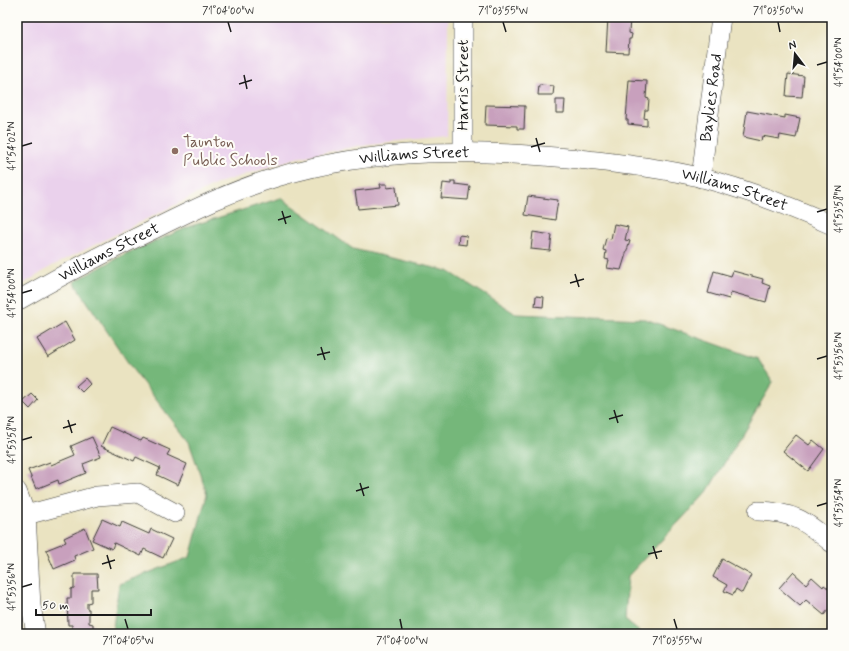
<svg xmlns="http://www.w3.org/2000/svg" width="849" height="651" font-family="Mynerve,sans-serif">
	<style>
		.built { fill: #ead1ec }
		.forest { fill: #74b77a; stroke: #486a4b }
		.building { fill: #c8a0bd }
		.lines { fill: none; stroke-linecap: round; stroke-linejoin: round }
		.minor-casing { stroke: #3b3a35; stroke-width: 20 }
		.minor { stroke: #fff; stroke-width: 19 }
		.ticks { fill: none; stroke: #1c1c1c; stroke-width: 1.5 }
		.education-dot { fill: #8d6e63; stroke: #fdfcf7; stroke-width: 1.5 }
		.labels { text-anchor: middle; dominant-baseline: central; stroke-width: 4; stroke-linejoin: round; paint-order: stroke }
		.street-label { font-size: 16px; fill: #1c1c1c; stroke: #fdfcf7 }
		.education-label { font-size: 16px; fill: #785e54; stroke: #fdfcf7; text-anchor: start }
		.neatline { fill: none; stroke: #1c1c1c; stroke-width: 1.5 }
		.ticks-label { font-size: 10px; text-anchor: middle; fill: #1c1c1c }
	</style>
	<rect width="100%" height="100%" fill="#fdfcf7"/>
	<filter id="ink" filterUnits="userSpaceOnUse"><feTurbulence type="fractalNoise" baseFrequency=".025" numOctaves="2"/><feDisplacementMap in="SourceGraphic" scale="8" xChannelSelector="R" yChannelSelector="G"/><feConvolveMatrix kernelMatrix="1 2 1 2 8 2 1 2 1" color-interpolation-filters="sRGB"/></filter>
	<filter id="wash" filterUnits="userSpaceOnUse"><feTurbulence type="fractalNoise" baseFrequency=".012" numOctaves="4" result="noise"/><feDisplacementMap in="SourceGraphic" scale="16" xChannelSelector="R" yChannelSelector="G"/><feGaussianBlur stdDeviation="0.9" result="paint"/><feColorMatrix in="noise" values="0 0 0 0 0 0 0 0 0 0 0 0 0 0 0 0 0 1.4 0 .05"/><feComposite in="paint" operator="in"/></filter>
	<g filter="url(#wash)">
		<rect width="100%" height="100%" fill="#eae3c1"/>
		<polygon class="built" points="17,17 448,17 447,136 368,144 296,158 219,183 52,266 17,288"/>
		<polygon class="forest" points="281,198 353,249 448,271 516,314 645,319 758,359 773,382 707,492 628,576 625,620 642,634 112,634 119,584 190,557 207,494 189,442 133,370 74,282 123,255 191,226"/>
		<g id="blocks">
			<g class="building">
				<polygon points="608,17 630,18 629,33 632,34 631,39 629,39 628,53 606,52"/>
				<polygon points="788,74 804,76 802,97 786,96"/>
				<polygon points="629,80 647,81 646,98 649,99 648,110 645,110 644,118 647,119 647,126 628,124 628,120 626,120"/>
				<polygon points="539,85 554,86 553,95 538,95"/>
				<polygon points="556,100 565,100 564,113 556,113"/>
				<polygon points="486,105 525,106 524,129 517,129 517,126 485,125"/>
				<polygon points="747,111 785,118 785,115 800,118 796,138 780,135 779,139 762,136 761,141 743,137"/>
				<polygon points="451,181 455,181 455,184 470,186 468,200 441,198 443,183 451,184"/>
				<polygon points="380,184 387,184 387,188 396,187 398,205 358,209 355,191 381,188"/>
				<polygon points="528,196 558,200 555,220 525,215"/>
				<polygon points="614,224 628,227 625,240 630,241 621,270 607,268 609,260 605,259 606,251 603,250 606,238 611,239"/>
				<polygon points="533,232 552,235 550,251 531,249"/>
				<polygon points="459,235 467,236 466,245 458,244"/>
				<polygon points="714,271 731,276 733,271 763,279 762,283 770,286 766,302 731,292 729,299 708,293"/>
				<polygon points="536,296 544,297 543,307 535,306"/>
				<polygon points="65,322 75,340 48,357 37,339"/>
				<polygon points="85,378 90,384 82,392 76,386"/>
				<polygon points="32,394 38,400 30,409 23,402"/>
				<polygon points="110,427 141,441 143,438 170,450 167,455 187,464 178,485 157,475 160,468 136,457 134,461 101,446"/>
				<polygon points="796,435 809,445 813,440 824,449 808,471 783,451"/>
				<polygon points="92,437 101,457 83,464 86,473 59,484 58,480 36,489 28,470 50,462 51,465 75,455 71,446"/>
				<polygon points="102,519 120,527 122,522 149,534 151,529 172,539 163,558 144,549 141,556 114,543 112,549 92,540"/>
				<polygon points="85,528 93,548 74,556 75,560 54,569 46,550 66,542 64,538"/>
				<polygon points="722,559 751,575 742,593 736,589 733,595 724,591 727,585 713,577"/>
				<polygon points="793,572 806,584 812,577 823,587 824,585 832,591 832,605 824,615 806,600 800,606 779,588"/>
				<polygon points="74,574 97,574 98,589 91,589 91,602 87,603 87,609 89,609 89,623 93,624 93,634 72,634 72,625 68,625 67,598 71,598 71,589 74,588"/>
			</g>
		</g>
	</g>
	<g filter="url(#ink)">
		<use href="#blocks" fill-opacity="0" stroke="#3b3a35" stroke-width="1"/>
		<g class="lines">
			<defs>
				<g id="minor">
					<polyline points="463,17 463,152"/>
					<path id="s1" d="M701 178 721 17"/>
					<path id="s2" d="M17 301C62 275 108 251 154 229 194 209 234 190 277 177 375 147 478 149 579 159 621 164 663 168 703 178 747 190 790 206 832 225"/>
					<polyline points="17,491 26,515 31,606 36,634"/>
					<path d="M758 511C794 512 805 521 832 543"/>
					<polyline points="26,515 97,496 138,493 175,513"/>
				</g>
			</defs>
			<use href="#minor" class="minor-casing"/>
			<use href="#minor" class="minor"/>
		</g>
	</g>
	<path class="ticks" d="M228 22 231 32M503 22 506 32M778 22 780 32M817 65 827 62M244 75 247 89M239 84 252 80M536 138 540 152M22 146 32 143M531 147 545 143M282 211 286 224M817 212 827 209M278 220 291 216M575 274 579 287M570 283 584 279M22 293 32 290M321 347 325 360M317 355 330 352M817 359 827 356M614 410 618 423M609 419 623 415M68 420 72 433M63 428 76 424M22 440 32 437M360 483 364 496M356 491 369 487M817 506 827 503M653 546 657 559M648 554 662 551M107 555 111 569M102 564 115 560M22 587 32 584M125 619 128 629M400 619 402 629M674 619 677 629"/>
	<circle class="education-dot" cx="175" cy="151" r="4"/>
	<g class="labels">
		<g class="street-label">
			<text transform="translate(463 85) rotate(-90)">Harris Street</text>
			<text stroke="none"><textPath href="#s1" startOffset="81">Baylies Road</textPath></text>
			<text stroke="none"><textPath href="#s2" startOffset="428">Williams Street</textPath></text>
			<text stroke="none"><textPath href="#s2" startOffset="752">Williams Street</textPath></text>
			<text stroke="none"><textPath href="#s2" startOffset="104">Williams Street</textPath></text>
		</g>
		<g class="education-label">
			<text x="183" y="142">Taunton<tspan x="183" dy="18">Public Schools</tspan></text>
		</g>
	</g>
	<rect width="849" height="651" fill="none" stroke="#fdfcf7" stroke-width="44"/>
	<g transform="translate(795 54) rotate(344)" stroke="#fdfcf7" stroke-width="3" paint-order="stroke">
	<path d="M0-3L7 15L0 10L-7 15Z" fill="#1c1c1c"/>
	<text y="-6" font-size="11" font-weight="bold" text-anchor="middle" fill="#1c1c1c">N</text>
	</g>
	<path d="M36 609v6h115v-6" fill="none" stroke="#1c1c1c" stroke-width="2"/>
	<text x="42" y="609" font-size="12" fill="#1c1c1c" stroke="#fdfcf7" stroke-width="3" paint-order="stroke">50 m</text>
	<rect x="22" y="22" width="805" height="607" class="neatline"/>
	<g class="ticks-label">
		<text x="228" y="14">71°04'00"W</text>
		<text x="503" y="14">71°03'55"W</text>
		<text x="778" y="14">71°03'50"W</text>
		<text transform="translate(838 62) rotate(-90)" y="4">41°54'00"N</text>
		<text transform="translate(11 146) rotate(-90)" y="4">41°54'02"N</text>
		<text transform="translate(838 209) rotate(-90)" y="4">41°53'58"N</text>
		<text transform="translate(11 293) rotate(-90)" y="4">41°54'00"N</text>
		<text transform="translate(838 356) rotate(-90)" y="4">41°53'56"N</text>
		<text transform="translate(11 440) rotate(-90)" y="4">41°53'58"N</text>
		<text transform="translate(838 503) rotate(-90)" y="4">41°53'54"N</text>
		<text transform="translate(11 587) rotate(-90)" y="4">41°53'56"N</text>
		<text x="128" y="644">71°04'05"W</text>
		<text x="402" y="644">71°04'00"W</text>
		<text x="677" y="644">71°03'55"W</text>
	</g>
</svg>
